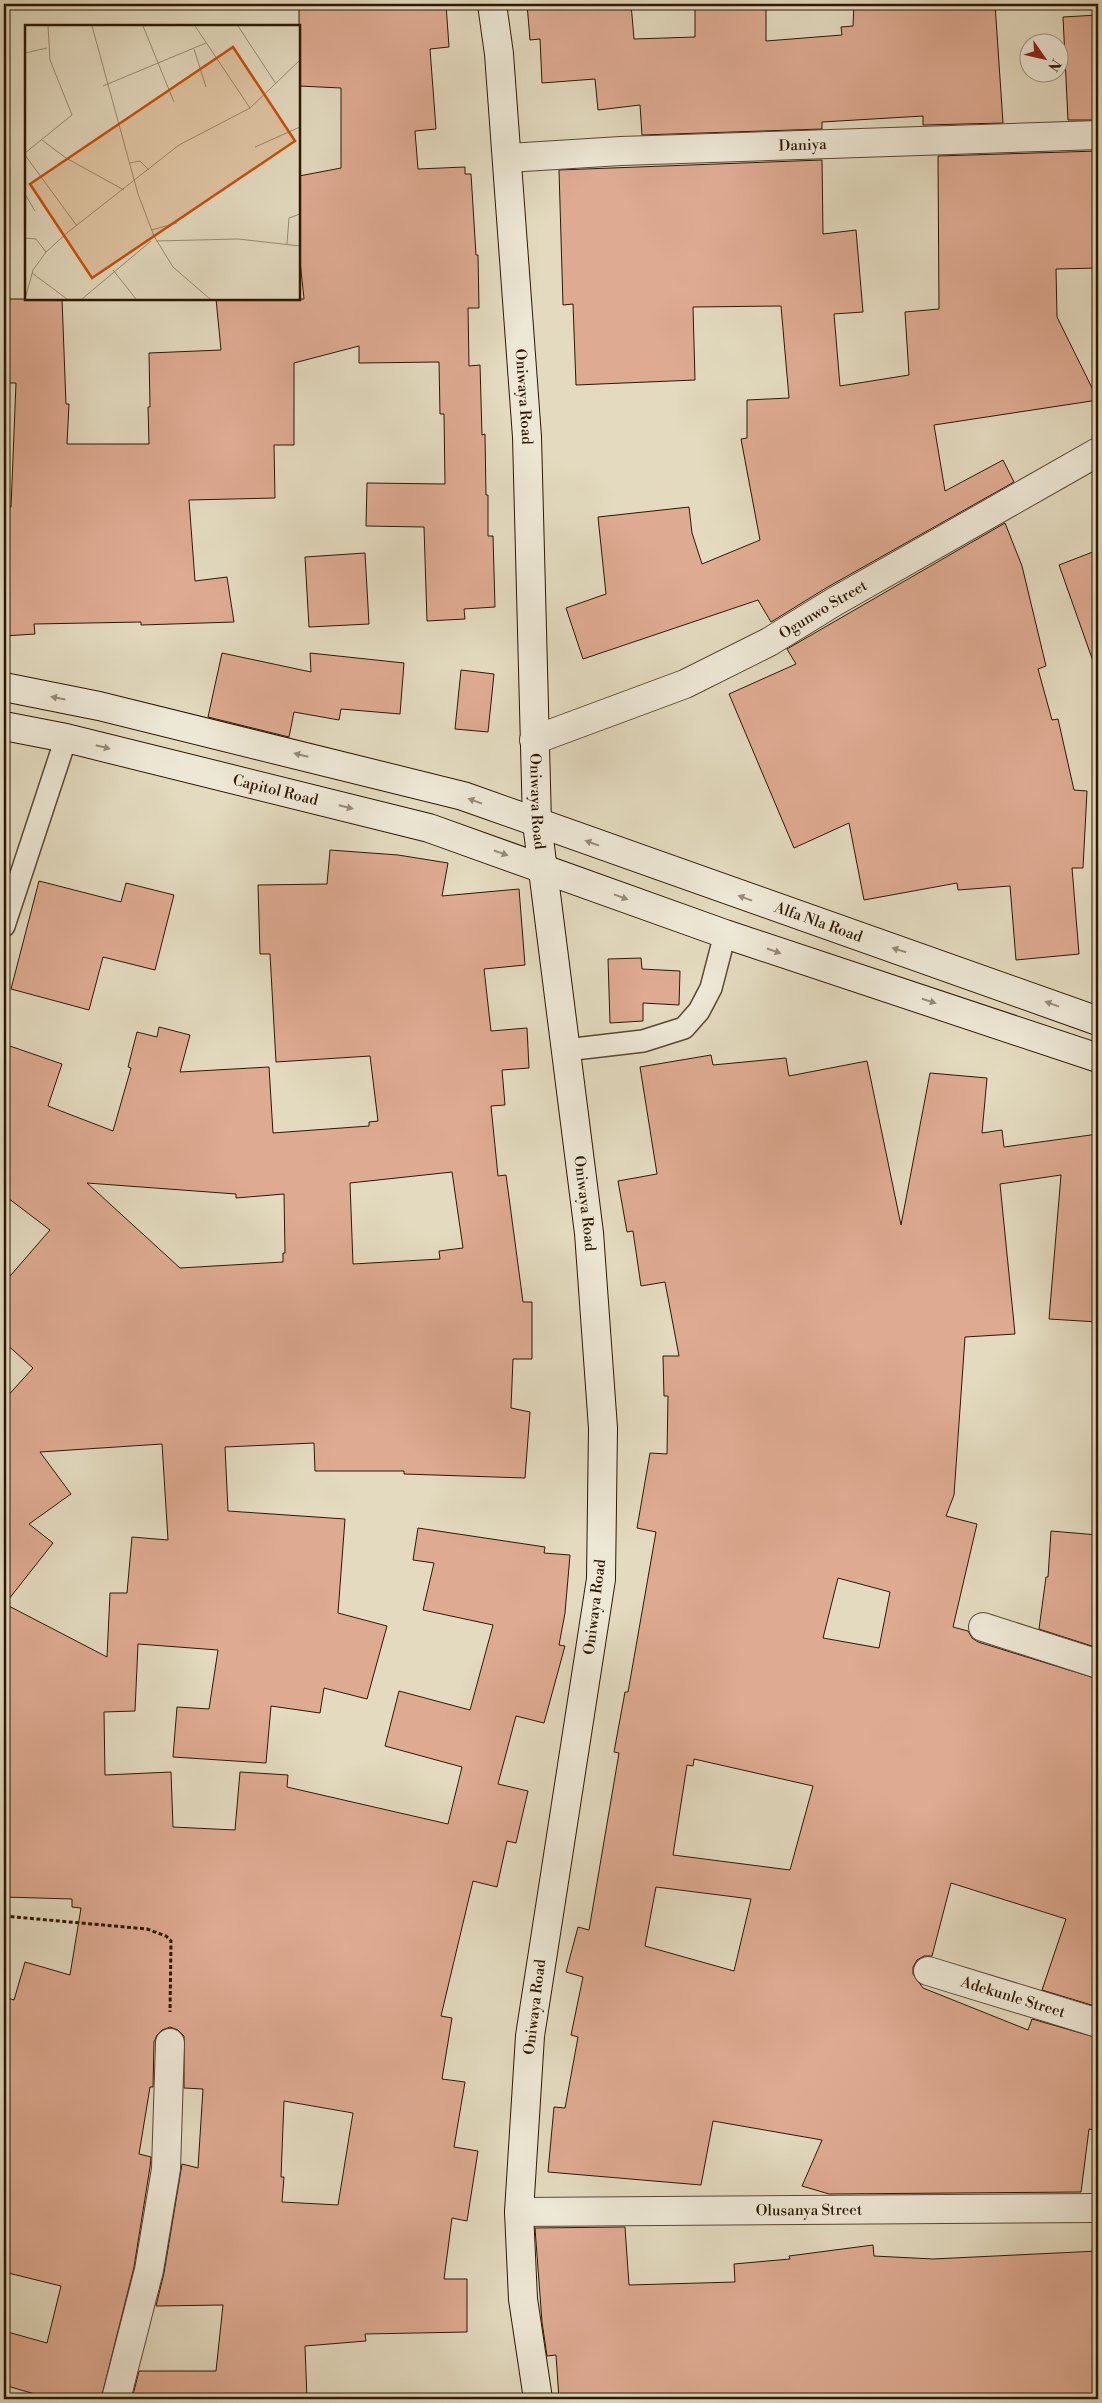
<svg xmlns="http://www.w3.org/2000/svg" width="1102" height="2403" font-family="'Libre Bodoni',serif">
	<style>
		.building { fill: #deaa92; stroke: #2d1802; fill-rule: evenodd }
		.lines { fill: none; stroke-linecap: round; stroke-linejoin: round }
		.service-casing { stroke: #5a4831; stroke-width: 24 }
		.minor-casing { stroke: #5a4831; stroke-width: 30 }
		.secondary-casing { stroke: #2d1802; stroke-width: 30 }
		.path { stroke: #2d1802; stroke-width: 3; stroke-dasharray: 4 2.5; stroke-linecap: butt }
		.service { stroke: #ede7d5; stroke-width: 21 }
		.minor { stroke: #ede7d5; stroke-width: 28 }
		.secondary { stroke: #ede7d5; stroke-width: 28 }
		.oneway { fill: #978a76 }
		.labels { text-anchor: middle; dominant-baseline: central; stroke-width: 4.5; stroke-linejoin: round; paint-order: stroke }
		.street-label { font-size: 15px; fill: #2d1802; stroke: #ede7d5 }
		.inset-road { fill: none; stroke: #9a8c73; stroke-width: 1 }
		.view { fill: #cc4f0a; fill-opacity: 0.15; stroke: #cc4f0a; stroke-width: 2.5 }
		.inset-edge { fill: none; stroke: #2d1802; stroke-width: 2.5 }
	</style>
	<rect width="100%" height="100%" fill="#e3dabf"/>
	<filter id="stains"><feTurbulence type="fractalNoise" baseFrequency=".004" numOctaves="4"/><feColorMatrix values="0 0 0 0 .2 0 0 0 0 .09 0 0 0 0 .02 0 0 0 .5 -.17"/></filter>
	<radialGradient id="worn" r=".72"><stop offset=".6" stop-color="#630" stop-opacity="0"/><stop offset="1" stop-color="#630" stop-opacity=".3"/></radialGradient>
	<g class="building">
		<polygon points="299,4 446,4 449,47 430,49 436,129 415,131 418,169 465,167 465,174 471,174 476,255 478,255 479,308 468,308 469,366 480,365 482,435 485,434 486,495 488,495 488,536 493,536 495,607 464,609 465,619 427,621 424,527 366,526 367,483 445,484 444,414 440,414 439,362 359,363 359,346 294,363 294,445 274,445 275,498 189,500 195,581 227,577 234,622 141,625 141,622 34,624 35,634 4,636 4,507 11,507 16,383 6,383 4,299 62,299 66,404 69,404 67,444 149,444 148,407 150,407 149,353 221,350 216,299 304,299 299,251 299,176 341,168 341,88 299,86"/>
		<polygon points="527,4 631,4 634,39 695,37 695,4 766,4 766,41 842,35 841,27 853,26 854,4 995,4 1003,123 923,125 923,116 822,122 822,129 642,135 640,105 598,110 595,79 542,83 540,39 530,40"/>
		<polygon points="1098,15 1098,120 1068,120 1063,17"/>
		<polygon points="1098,151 1098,268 1056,269 1057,317 1098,400 934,425 945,491 1003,460 1014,482 826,588 771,622 758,600 583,659 566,608 606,594 598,517 689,507 692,533 702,564 760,540 741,439 747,438 747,400 789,398 781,306 693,307 695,380 576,385 573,304 563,305 559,170 822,160 823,234 856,230 863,312 834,314 840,386 909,375 905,312 939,309 938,156"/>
		<polygon points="1005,523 1022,566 1046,666 1038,669 1052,720 1058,719 1074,790 1087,791 1083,868 1072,868 1079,954 1016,960 1010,886 958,890 957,883 864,900 849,823 794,848 729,694 796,664 787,649"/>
		<polygon points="1098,550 1098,664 1094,664 1059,565"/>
		<polygon points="365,553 369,624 309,627 305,557"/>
		<polygon points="222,653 311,672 310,653 404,663 400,714 341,709 339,720 294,712 289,737 208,717"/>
		<polygon points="461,670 494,674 488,732 455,729"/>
		<path d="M330 850 398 855 448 863 442 896 519 889 525 965 484 969 491 1031 527 1028 529 1068 502 1070 505 1105 491 1106 498 1176 506 1175 523 1302H532V1359H513L511 1408 530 1412 525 1478 404 1474V1471H315L314 1443 225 1447 228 1511 345 1519 338 1613 387 1626 367 1699 324 1688 320 1713 271 1706 266 1763 173 1757 177 1707 209 1709 218 1650 138 1644 135 1711 104 1712 105 1775 171 1772 173 1827 235 1830 240 1772 288 1775 287 1787 448 1824 462 1767 385 1746 399 1691 470 1710 493 1625 423 1610 434 1563 413 1560 418 1528 545 1547 544 1553 570 1555 565 1613 559 1645 565 1646 544 1723 516 1716 498 1784 528 1791 516 1843 507 1841 497 1887 473 1881 441 2016 452 2018 442 2079 465 2082 454 2147 478 2151 467 2221 452 2218 444 2279H467V2332L365 2334 366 2341 305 2346 307 2399H132L139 2371H216L223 2305 156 2306 164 2273 182 2164 198 2168 203 2089 184 2088V2036L178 2030 170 2027 162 2030 157 2035 154 2042 153 2087H150L139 2154 151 2157 150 2167 134 2267 101 2399H52L4 2385V2331L47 2343 61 2286 4 2272V1997L14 2000 25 1962 70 1975 81 1908 72 1907V1899L4 1897V1400L33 1368 4 1342V1283L50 1230 4 1195V1044L62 1064 48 1106 113 1131 131 1068 128 1067 137 1032 157 1037 159 1027 190 1035 180 1072 269 1067 273 1133 369 1126V1122L378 1121 370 1056 276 1062 270 954H260L258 885 327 884ZM452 1172 463 1248 439 1251 440 1259 353 1264 350 1183ZM87 1183 236 1194V1198L284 1194 285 1253H283V1262L180 1268ZM162 1444 168 1540 132 1537 127 1593H110L107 1657 5 1604 53 1543 29 1524 71 1494 40 1452ZM284 2101 353 2113 338 2205 282 2202 284 2177H281Z"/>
		<polygon points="39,881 121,902 126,883 174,895 155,970 103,957 89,1010 11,989"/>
		<polygon points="641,958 642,969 680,971 679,1005 643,1003 643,1021 610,1023 608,959"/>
		<path d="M711 1055 713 1065 786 1058 789 1076 867 1061 901 1225 930 1073 987 1078 982 1133 1002 1130 1004 1147 1098 1134V1322L1049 1319 1061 1175 1000 1184 1015 1334 965 1337 954 1495 946 1516 977 1524 953 1627 968 1631 972 1638 978 1642 1098 1679V2007L1042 1990 1066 1919 951 1883 932 1956H924L917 1960 913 1967V1974L923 1988 1028 2030 1032 2019 1098 2038V2131L1089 2129 1081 2192 829 2194 802 2186 822 2140 713 2121 701 2185 548 2172 554 2107 565 2108 578 2037 571 2035 583 1977 566 1972 578 1927 589 1930 619 1753 614 1752 625 1692H628L656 1532 637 1528 650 1453 667 1454 668 1396H664L663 1356H679L665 1282 641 1286 633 1231 627 1232 618 1181 657 1174 640 1067ZM838 1578 890 1592 879 1648 823 1638ZM694 1759 813 1786 790 1870 673 1855 687 1765 693 1766ZM656 1887 751 1899 734 1971 645 1946Z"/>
		<polygon points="1051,1531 1098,1535 1098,1648 1039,1629 1046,1577 1048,1577"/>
		<polygon points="625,2227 629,2285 735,2282 734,2264 790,2259 789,2256 873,2245 874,2256 933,2259 1098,2251 1098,2399 672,2399 672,2394 608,2399 559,2399 556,2355 547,2356 542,2322 535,2228"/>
	</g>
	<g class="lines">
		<defs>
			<g id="service">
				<polyline points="4,926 66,738"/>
				<polyline points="566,1050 643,1041 684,1028 699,1011 711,988 725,934"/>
			</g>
			<g id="minor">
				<path id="s1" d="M507 158 621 151 1098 135"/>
				<path id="s2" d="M534 740 685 684 769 642 834 602 1098 452"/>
				<polyline points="983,1627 1098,1664"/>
				<path id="s3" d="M928 1971 1098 2023"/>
				<path id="s4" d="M519 2212 1098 2208"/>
				<polyline points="116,2399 149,2270 166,2169 170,2043"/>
			</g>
			<g id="secondary">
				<path id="s5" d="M492 4 499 54 527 437 537 823 589 1233 603 1428 601 1579 530 2036 519 2212 523 2299 538 2399"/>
				<path id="s6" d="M4 687 99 706 463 796 1098 1021"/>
				<path id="s7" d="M4 726 66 738 429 828 725 934 1098 1058"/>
			</g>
		</defs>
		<use href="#service" class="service-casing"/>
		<use href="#minor" class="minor-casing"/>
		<use href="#secondary" class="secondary-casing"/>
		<polyline class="path" points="4,1916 147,1929 166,1936 171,1941 170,2012"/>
		<use href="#service" class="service"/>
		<use href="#minor" class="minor"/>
		<use href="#secondary" class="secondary"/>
	</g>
	<defs><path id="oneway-solid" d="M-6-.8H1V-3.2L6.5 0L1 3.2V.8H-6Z" transform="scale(1.25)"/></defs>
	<g class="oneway">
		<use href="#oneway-solid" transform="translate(58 698) rotate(-169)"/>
		<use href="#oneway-solid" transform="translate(103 747) rotate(14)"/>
		<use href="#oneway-solid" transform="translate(301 755) rotate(-166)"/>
		<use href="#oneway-solid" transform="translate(475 801) rotate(-160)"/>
		<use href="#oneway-solid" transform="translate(346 807) rotate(14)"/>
		<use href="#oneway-solid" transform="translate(592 843) rotate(-160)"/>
		<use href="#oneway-solid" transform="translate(501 853) rotate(19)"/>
		<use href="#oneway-solid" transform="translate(621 897) rotate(20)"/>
		<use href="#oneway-solid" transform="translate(745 898) rotate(-160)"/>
		<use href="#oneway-solid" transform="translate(899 950) rotate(-162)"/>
		<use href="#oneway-solid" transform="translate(774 951) rotate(19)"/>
		<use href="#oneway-solid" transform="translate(929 1001) rotate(18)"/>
		<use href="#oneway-solid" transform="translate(1052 1004) rotate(-160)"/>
	</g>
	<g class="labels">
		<g class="street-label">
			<text stroke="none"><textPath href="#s1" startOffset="296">Daniya</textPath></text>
			<text stroke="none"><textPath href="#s5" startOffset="394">Oniwaya Road</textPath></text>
			<text stroke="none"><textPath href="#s2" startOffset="318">Ogunwo Street</textPath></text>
			<text stroke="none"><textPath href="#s7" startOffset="279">Capitol Road</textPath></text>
			<text stroke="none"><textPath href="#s5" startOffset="799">Oniwaya Road</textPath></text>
			<text stroke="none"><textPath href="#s6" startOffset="849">Alfa Nla Road</textPath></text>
			<text stroke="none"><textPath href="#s5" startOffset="1204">Oniwaya Road</textPath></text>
			<text transform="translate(595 1607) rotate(-83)">Oniwaya Road</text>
			<text stroke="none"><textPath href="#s3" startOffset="89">Adekunle Street</textPath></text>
			<text transform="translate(535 2007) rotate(-83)">Oniwaya Road</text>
			<text stroke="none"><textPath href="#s4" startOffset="290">Olusanya Street</textPath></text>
		</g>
	</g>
	<g transform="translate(25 25)">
		<rect width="275" height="275" fill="#e3dabf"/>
		<path class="inset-road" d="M67 1 113 169 129 211 148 242 185 274M118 1 149 77M170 1 225 83M213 1 251 59M169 24 181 62M0 28 22 23M78 61 181 18M17 115 41 133 99 165M230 122 275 102M0 128 47 90 25 35 23 1M0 130 52 201M105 138 115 136 124 145M0 169 10 186M126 205 152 198M0 213 11 214 21 227M131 216 213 214 275 221M262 219 264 193 275 189M88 245 111 274M7 248 42 274M0 274 8 245 21 227 43 207 154 120 225 83 275 35M57 274 126 216"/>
		<path class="view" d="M208 22 270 116 67 253 5 159Z"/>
		<rect width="275" height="275" class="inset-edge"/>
	</g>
	<rect width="1102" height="2403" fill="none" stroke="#e3dabf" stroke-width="20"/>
	<rect x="5" y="5" width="1092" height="2393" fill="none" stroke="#2d1802" stroke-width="2.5"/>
	<rect x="10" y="10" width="1082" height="2383" fill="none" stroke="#2d1802"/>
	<g transform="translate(1044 58) rotate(124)"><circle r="24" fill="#ede7d5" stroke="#a09481"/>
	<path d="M0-4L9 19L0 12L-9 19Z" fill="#8f2418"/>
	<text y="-8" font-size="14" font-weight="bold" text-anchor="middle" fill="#2d1802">N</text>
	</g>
	<rect width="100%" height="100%" filter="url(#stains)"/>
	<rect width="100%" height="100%" fill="url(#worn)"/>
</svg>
